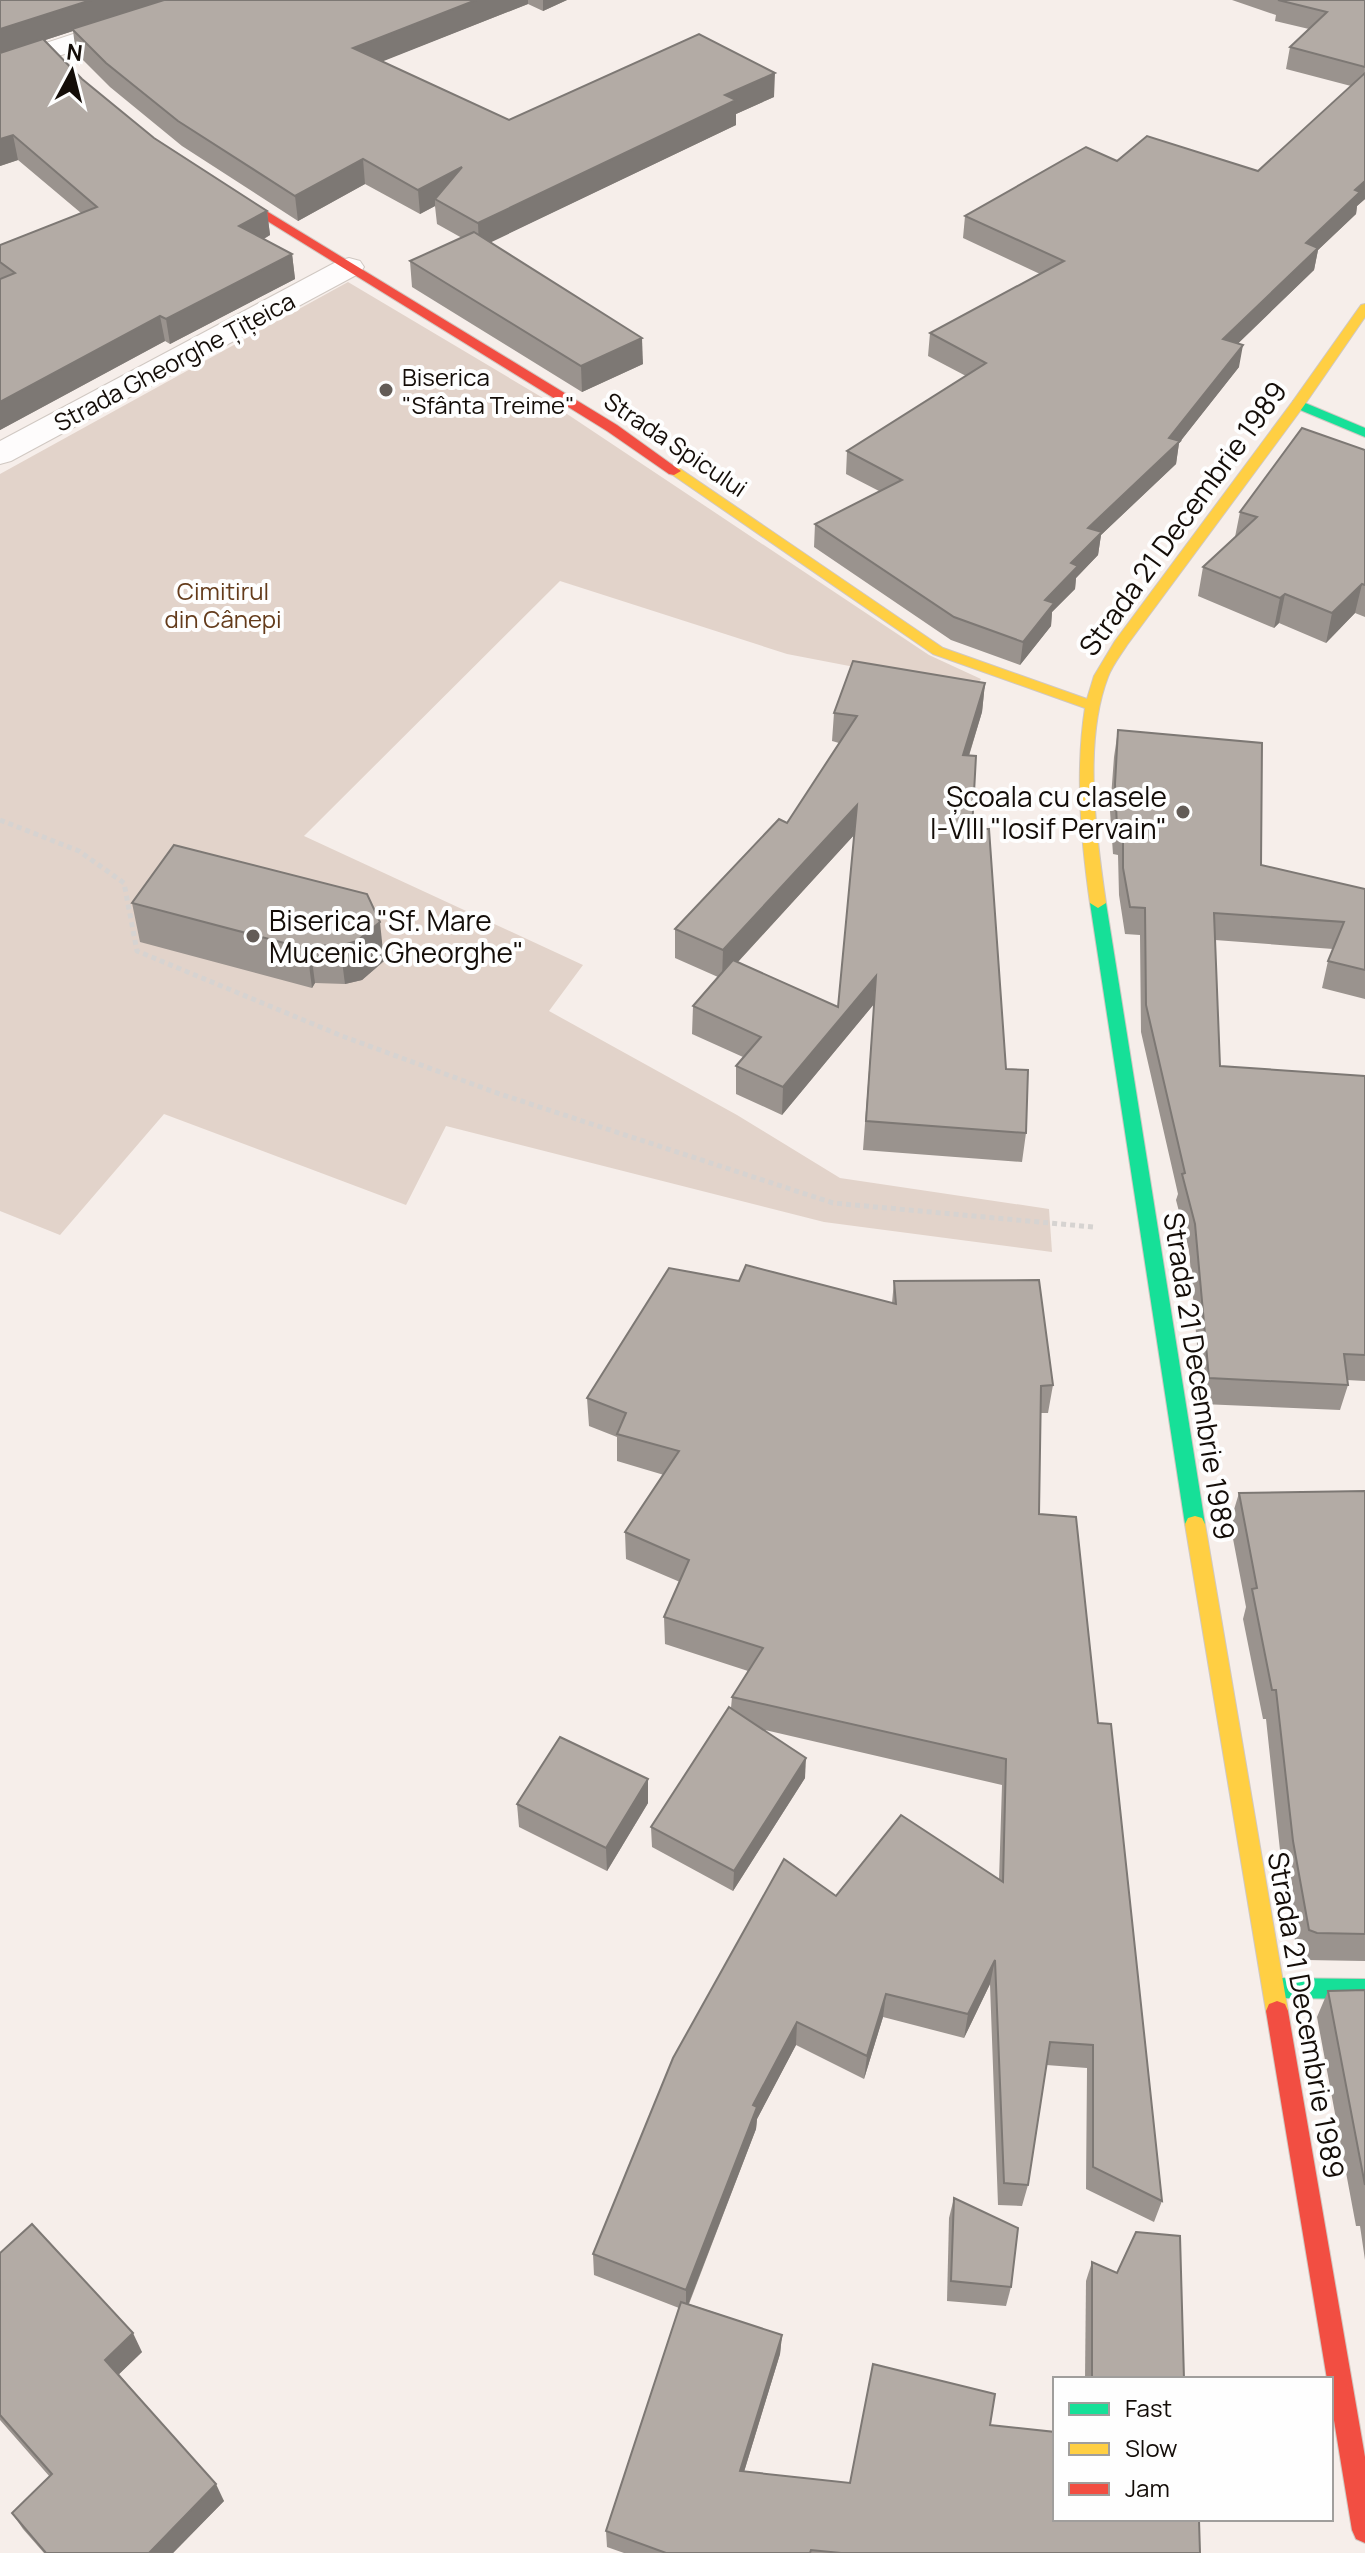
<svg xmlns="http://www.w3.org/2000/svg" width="1365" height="2553" font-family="Manrope,sans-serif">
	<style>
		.green { fill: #e2d3ca }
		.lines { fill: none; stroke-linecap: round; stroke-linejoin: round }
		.street-casing { stroke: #d0c8c2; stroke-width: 2 }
		.fast-casing { stroke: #d0c8c2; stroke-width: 2 }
		.slow-casing { stroke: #d0c8c2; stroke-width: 2 }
		.jam-casing { stroke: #d0c8c2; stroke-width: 2 }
		.path { stroke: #d6d3d1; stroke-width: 5; stroke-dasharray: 5 4; stroke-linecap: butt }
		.street { fill: #fefcfc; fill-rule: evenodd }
		.fast { fill: #16e098; fill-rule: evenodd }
		.slow { fill: #ffcf43; fill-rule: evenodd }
		.jam { fill: #f24e42; fill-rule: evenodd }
		.wall { fill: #9a938e; fill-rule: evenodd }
		.shaded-wall { fill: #7d7874 }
		.building { fill: #b3aba5; stroke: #7d7874; stroke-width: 2 }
		.poi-dot { fill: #635c57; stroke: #fefefe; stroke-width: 3 }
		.labels { text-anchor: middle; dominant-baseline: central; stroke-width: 8; stroke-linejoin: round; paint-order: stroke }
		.far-street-label { font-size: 24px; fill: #140d08; stroke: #fefefe }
		.far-poi-label { font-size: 24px; fill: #140d08; stroke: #fefefe; text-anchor: start }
		.far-park-label { font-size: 24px; fill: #643b1b; stroke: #fefefe }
		.street-label { font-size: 28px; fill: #140d08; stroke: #fefefe }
		.poi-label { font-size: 28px; fill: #140d08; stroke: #fefefe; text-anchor: end }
	</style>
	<rect width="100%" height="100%" fill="#f6eeea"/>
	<polygon class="green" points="348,282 543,398 929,655 981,679 974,690 787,654 560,581 304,836 583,965 549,1011 737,1115 840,1178 1049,1209 1052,1252 824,1222 446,1126 406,1205 164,1114 60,1235 0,1211 0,474"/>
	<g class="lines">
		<defs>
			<g id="street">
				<polygon points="177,0 216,0 212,6 0,75 0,58"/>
				<polygon points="349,258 360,261 364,267 360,273 11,461 0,464 0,441 338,261"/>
			</g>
			<g id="fast">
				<polygon points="1298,400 1365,428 1365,437 1293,407 1293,401"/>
				<polygon points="1098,898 1106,903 1205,1524 1202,1530 1195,1532 1188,1530 1185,1524 1090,903"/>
				<polygon points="1274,1978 1365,1979 1365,1999 1274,1998 1266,1995 1263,1988 1266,1981"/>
			</g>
			<g id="slow">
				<path d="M1365 304V317L1303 407 1127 645C1120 656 1112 666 1108 677 1083 742 1096 835 1106 903L1098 908 1090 903C1081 839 1075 773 1085 708L933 654 667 471 674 467 679 468 943 648 1087 699 1094 676 1115 641 1293 401 1361 305Z"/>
				<polygon points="1195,1516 1202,1518 1205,1524 1288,2011 1285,2018 1277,2021 1269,2018 1266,2011 1185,1524 1188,1518"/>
			</g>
			<g id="jam">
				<polygon points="214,184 222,184 617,425 681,471 674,475 669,474 607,431 214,188"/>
				<polygon points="1277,2001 1285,2004 1288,2011 1365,2457 1365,2543 1356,2539 1352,2530 1331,2402 1331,2379 1327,2379 1266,2011 1269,2004"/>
			</g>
		</defs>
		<use href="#street" class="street-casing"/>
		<use href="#fast" class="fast-casing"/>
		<use href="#slow" class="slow-casing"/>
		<use href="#jam" class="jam-casing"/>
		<polyline class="path" points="0,820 79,851 124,883 137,951 342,1036 497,1093 833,1203 1093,1227"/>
		<use href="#street" class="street"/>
		<use href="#fast" class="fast"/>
		<use href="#slow" class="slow"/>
		<use href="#jam" class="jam"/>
	</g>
	<g class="wall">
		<polygon points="0,0 567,0 543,11 528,4 382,61 509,120 774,97 736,114 736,125 490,242 643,364 582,392 412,287 410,261 462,238 437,224 435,206 420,214 365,184 298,221 182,146 110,87 76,53 73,31 45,40 82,79 154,138 267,211 270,235 264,239 292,254 295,279 170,344 165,341 0,430 0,245 81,213 18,160 0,166"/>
		<polygon points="1232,0 1365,0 1365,199 1357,206 1356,214 1318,250 1314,270 1238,343 1239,367 1179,443 1176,464 1101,535 1098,555 1076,578 1075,589 1052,612 1051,626 1020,665 951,640 814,547 815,524 879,491 846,474 847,451 966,376 928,356 930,333 1040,274 963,238 965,216 1117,161 1258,171 1351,86 1286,69 1290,47 1309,29 1275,21 1276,15"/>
		<polygon points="1365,450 1365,617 1355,613 1326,643 1279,623 1274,628 1198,596 1203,567 1235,537 1240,512"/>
		<path d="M985 683 982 712 969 756 972 829 1006 1069 1026 1133 1022 1162 863 1150 874 1004 782 1115 736 1094V1066L743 1057 692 1034 693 1006 718 977 675 958V929L787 823 839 743 832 741 834 713ZM854 835 838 1007 738 962Z"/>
		<polygon points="1118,730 1261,865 1365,889 1365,999 1322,988 1328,961 1333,949 1215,940 1220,1066 1365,1076 1365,1381 1347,1380 1348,1385 1340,1410 1202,1404 1189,1250 1176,1200 1178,1194 1141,1032 1140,935 1125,934 1119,895 1118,855 1113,854 1110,811 1114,757"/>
		<polygon points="174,845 384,961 362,980 345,984 315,983 312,988 140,942 132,903"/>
		<polygon points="739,1281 892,1303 894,1281 1053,1385 1048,1413 1040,1413 1039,1514 1098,1723 1162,2201 1154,2222 1086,2189 1087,2068 1046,2065 1028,2185 1022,2206 998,2205 990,1984 964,2038 883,2017 864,2079 796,2045 757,2119 756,2129 689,2304 782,2335 780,2354 744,2472 850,2483 990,2425 1200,2553 624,2553 607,2547 606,2531 679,2308 594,2275 593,2254 836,1896 999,1880 1002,1785 765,1730 805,1778 733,1891 652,1847 651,1827 731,1708 732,1697 748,1671 665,1644 664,1617 680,1582 626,1559 625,1532 664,1475 617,1461 617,1437 589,1426 587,1398"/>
		<polygon points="1365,1491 1365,1961 1306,1960 1298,1957 1282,1869 1266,1719 1263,1719 1243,1619 1246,1607 1230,1523 1239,1493"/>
		<polygon points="648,1779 648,1803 607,1871 519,1827 517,1804"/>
		<polygon points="1365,1990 1365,2260 1360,2226 1356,2226 1317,2017 1328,1991"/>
		<polygon points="954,2198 1011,2287 1006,2306 947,2301 949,2218"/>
		<polygon points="0,2253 142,2352 119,2374 224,2501 173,2553 44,2553 23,2529 12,2513 50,2477 0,2420"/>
		<polygon points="1092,2262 1184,2379 1085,2379 1086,2281"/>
	</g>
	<g class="shaded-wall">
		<polygon points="91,0 167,0 0,55 0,29"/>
		<polygon points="476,0 528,0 528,4 356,72 353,48"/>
		<polygon points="543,0 567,0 543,11"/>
		<polygon points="775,73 774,97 736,114 736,125 479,248 478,223 725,95"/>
		<polygon points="13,135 18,160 0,166 0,139"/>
		<polygon points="363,159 365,184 298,221 295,196"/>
		<polygon points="462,167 435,199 435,206 420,214 418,190"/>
		<polygon points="1365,181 1365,199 1357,206 1356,214 1318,250 1314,270 1220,361 1223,339 1306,243"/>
		<polygon points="267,211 270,235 242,251 239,226"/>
		<polygon points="292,254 295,279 170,344 166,319"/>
		<polygon points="160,316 165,341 0,430 0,402"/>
		<polygon points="642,338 643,364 582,392 581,366"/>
		<polygon points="1243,345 1239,367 1179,443 1176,464 1101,535 1098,555 1076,578 1075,589 1052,612 1051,626 1020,665 1023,642 1045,600 1071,563 1088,528 1169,438"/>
		<polygon points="1362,584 1355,613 1326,643 1332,613"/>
		<polygon points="1285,594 1279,623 1274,628 1280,598"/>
		<polygon points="985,683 982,712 960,784 963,755"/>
		<polygon points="857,805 855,834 722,979 723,950"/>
		<polygon points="380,922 384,961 362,980 345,984 340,946"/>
		<polygon points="310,945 315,983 312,988 307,949"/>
		<polygon points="876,976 874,1004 782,1115 783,1087"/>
		<polygon points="806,1758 805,1778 733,1891 734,1871"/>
		<polygon points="648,1779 648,1803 607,1871 606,1848"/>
		<polygon points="995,1960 990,1984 964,2038 968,2014"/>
		<polygon points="886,1994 883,2017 864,2079 867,2056"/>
		<polygon points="797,2022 796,2045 757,2119 756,2129 686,2310 686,2290 753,2105"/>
		<polygon points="133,2333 142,2352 115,2378 105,2360"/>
		<polygon points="782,2335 780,2354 739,2488 740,2471"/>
		<polygon points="216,2484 224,2501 173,2553 149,2553"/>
	</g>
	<g class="building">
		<polygon points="0,0 91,0 0,29"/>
		<polygon points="164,0 476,0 353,48 509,120 699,34 775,73 725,95 736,100 478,223 435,199 462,167 418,190 363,159 295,196 178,121 106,63 72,29"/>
		<polygon points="1278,0 1365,0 1365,67 1290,47 1327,12"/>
		<polygon points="43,39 82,79 154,138 267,211 239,226 292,254 166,319 160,316 0,402 0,279 15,273 0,262 0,245 97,207 13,135 0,139 0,53"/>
		<polygon points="1365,73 1365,181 1355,190 1360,192 1306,243 1318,248 1223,339 1243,345 1169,438 1180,441 1088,528 1102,532 1071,563 1078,566 1045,600 1054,603 1023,642 954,617 815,524 902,480 847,451 986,363 930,333 1064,261 965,216 1086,147 1117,161 1147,136 1258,171"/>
		<polygon points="474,232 642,338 581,366 410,261"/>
		<polygon points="1302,428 1365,450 1365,585 1362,584 1332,613 1285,594 1280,598 1203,567 1257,517 1240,512"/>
		<polygon points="853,661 985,683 963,755 976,756 972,829 989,829 1006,1069 1028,1070 1026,1133 866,1121 876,976 783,1087 736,1066 761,1037 693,1006 733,960 838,1007 857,805 723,950 675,929 779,819 787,823 857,716 834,713"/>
		<polygon points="1118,730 1262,743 1261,865 1365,889 1365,970 1328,961 1344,922 1214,913 1220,1066 1365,1076 1365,1355 1344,1354 1348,1385 1209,1378 1195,1224 1182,1174 1185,1173 1146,1005 1145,908 1130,907 1123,868 1123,828 1117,827 1115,784"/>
		<polygon points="174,845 367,894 380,922 357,941 340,946 310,945 307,949 132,903"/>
		<polygon points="746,1265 896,1304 894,1281 1039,1280 1053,1385 1041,1386 1039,1514 1076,1517 1098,1723 1111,1724 1162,2201 1093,2167 1093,2045 1050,2042 1028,2185 1004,2183 995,1960 968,2014 886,1994 867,2056 797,2022 753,2105 757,2107 686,2290 593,2254 673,2058 784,1859 836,1896 901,1815 1003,1882 1006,1759 732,1697 763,1648 664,1617 689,1560 625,1532 679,1451 617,1434 626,1413 587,1398 669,1268 739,1281"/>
		<polygon points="1365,1491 1365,1934 1317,1933 1309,1930 1293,1841 1276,1690 1272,1690 1252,1589 1257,1588 1239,1493"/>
		<polygon points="729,1707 806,1758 734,1871 651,1827"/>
		<polygon points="560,1737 648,1779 606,1848 517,1804"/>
		<polygon points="1365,1990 1365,2185 1328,1991"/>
		<polygon points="954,2198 1018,2228 1011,2287 951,2281"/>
		<polygon points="32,2224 133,2333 105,2360 216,2484 149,2553 46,2553 12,2513 52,2474 0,2415 0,2253"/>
		<polygon points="1136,2232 1180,2236 1184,2379 1092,2379 1092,2262 1117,2273"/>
		<polygon points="681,2302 782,2335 740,2471 850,2483 873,2364 995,2394 990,2425 1055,2432 1055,2519 1194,2519 1199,2520 1200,2553 841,2553 811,2550 810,2553 666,2553 606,2531"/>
	</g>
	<g class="poi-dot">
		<circle cx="386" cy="390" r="8"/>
		<circle cx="1183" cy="812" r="8"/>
		<circle cx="253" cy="936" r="8"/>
	</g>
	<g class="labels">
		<g class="far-street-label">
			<text transform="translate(174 361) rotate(-28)">Strada Gheorghe Țițeica</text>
			<text transform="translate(676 444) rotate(34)">Strada Spicului</text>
		</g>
		<g class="far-poi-label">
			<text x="402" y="376">Biserica<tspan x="402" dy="28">"Sfânta Treime"</tspan></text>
		</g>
		<g class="far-park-label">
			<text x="223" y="590">Cimitirul<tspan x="223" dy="28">din Cânepi</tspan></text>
		</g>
		<g class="street-label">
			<text transform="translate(1182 518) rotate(-54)">Strada 21 Decembrie 1989</text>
			<text transform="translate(1200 1376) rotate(81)">Strada 21 Decembrie 1989</text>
			<text transform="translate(1307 2015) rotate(80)">Strada 21 Decembrie 1989</text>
		</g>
		<g class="poi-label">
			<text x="1167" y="796">Școala cu clasele<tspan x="1167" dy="32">I-VIII "Iosif Pervain"</tspan></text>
			<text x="269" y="920" text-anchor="start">Biserica "Sf. Mare<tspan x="269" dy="32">Mucenic Gheorghe"</tspan></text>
		</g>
	</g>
	<rect x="1053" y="2377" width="280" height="144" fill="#fefefe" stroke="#a09e9c" stroke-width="2"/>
	<rect x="1069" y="2403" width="40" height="12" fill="#16e098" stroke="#a09e9c" stroke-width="2"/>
	<text x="1125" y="2417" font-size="24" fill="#140d08">Fast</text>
	<rect x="1069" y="2443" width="40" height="12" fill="#ffcf43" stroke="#a09e9c" stroke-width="2"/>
	<text x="1125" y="2457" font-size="24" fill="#140d08">Slow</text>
	<rect x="1069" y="2483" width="40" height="12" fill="#f24e42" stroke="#a09e9c" stroke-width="2"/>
	<text x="1125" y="2497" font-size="24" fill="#140d08">Jam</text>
	<g transform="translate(72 72) rotate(7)" stroke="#fefefe" stroke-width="6" paint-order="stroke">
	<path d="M0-6L14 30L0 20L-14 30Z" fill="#140d08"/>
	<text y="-12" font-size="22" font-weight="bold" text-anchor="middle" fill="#140d08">N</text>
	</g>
</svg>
